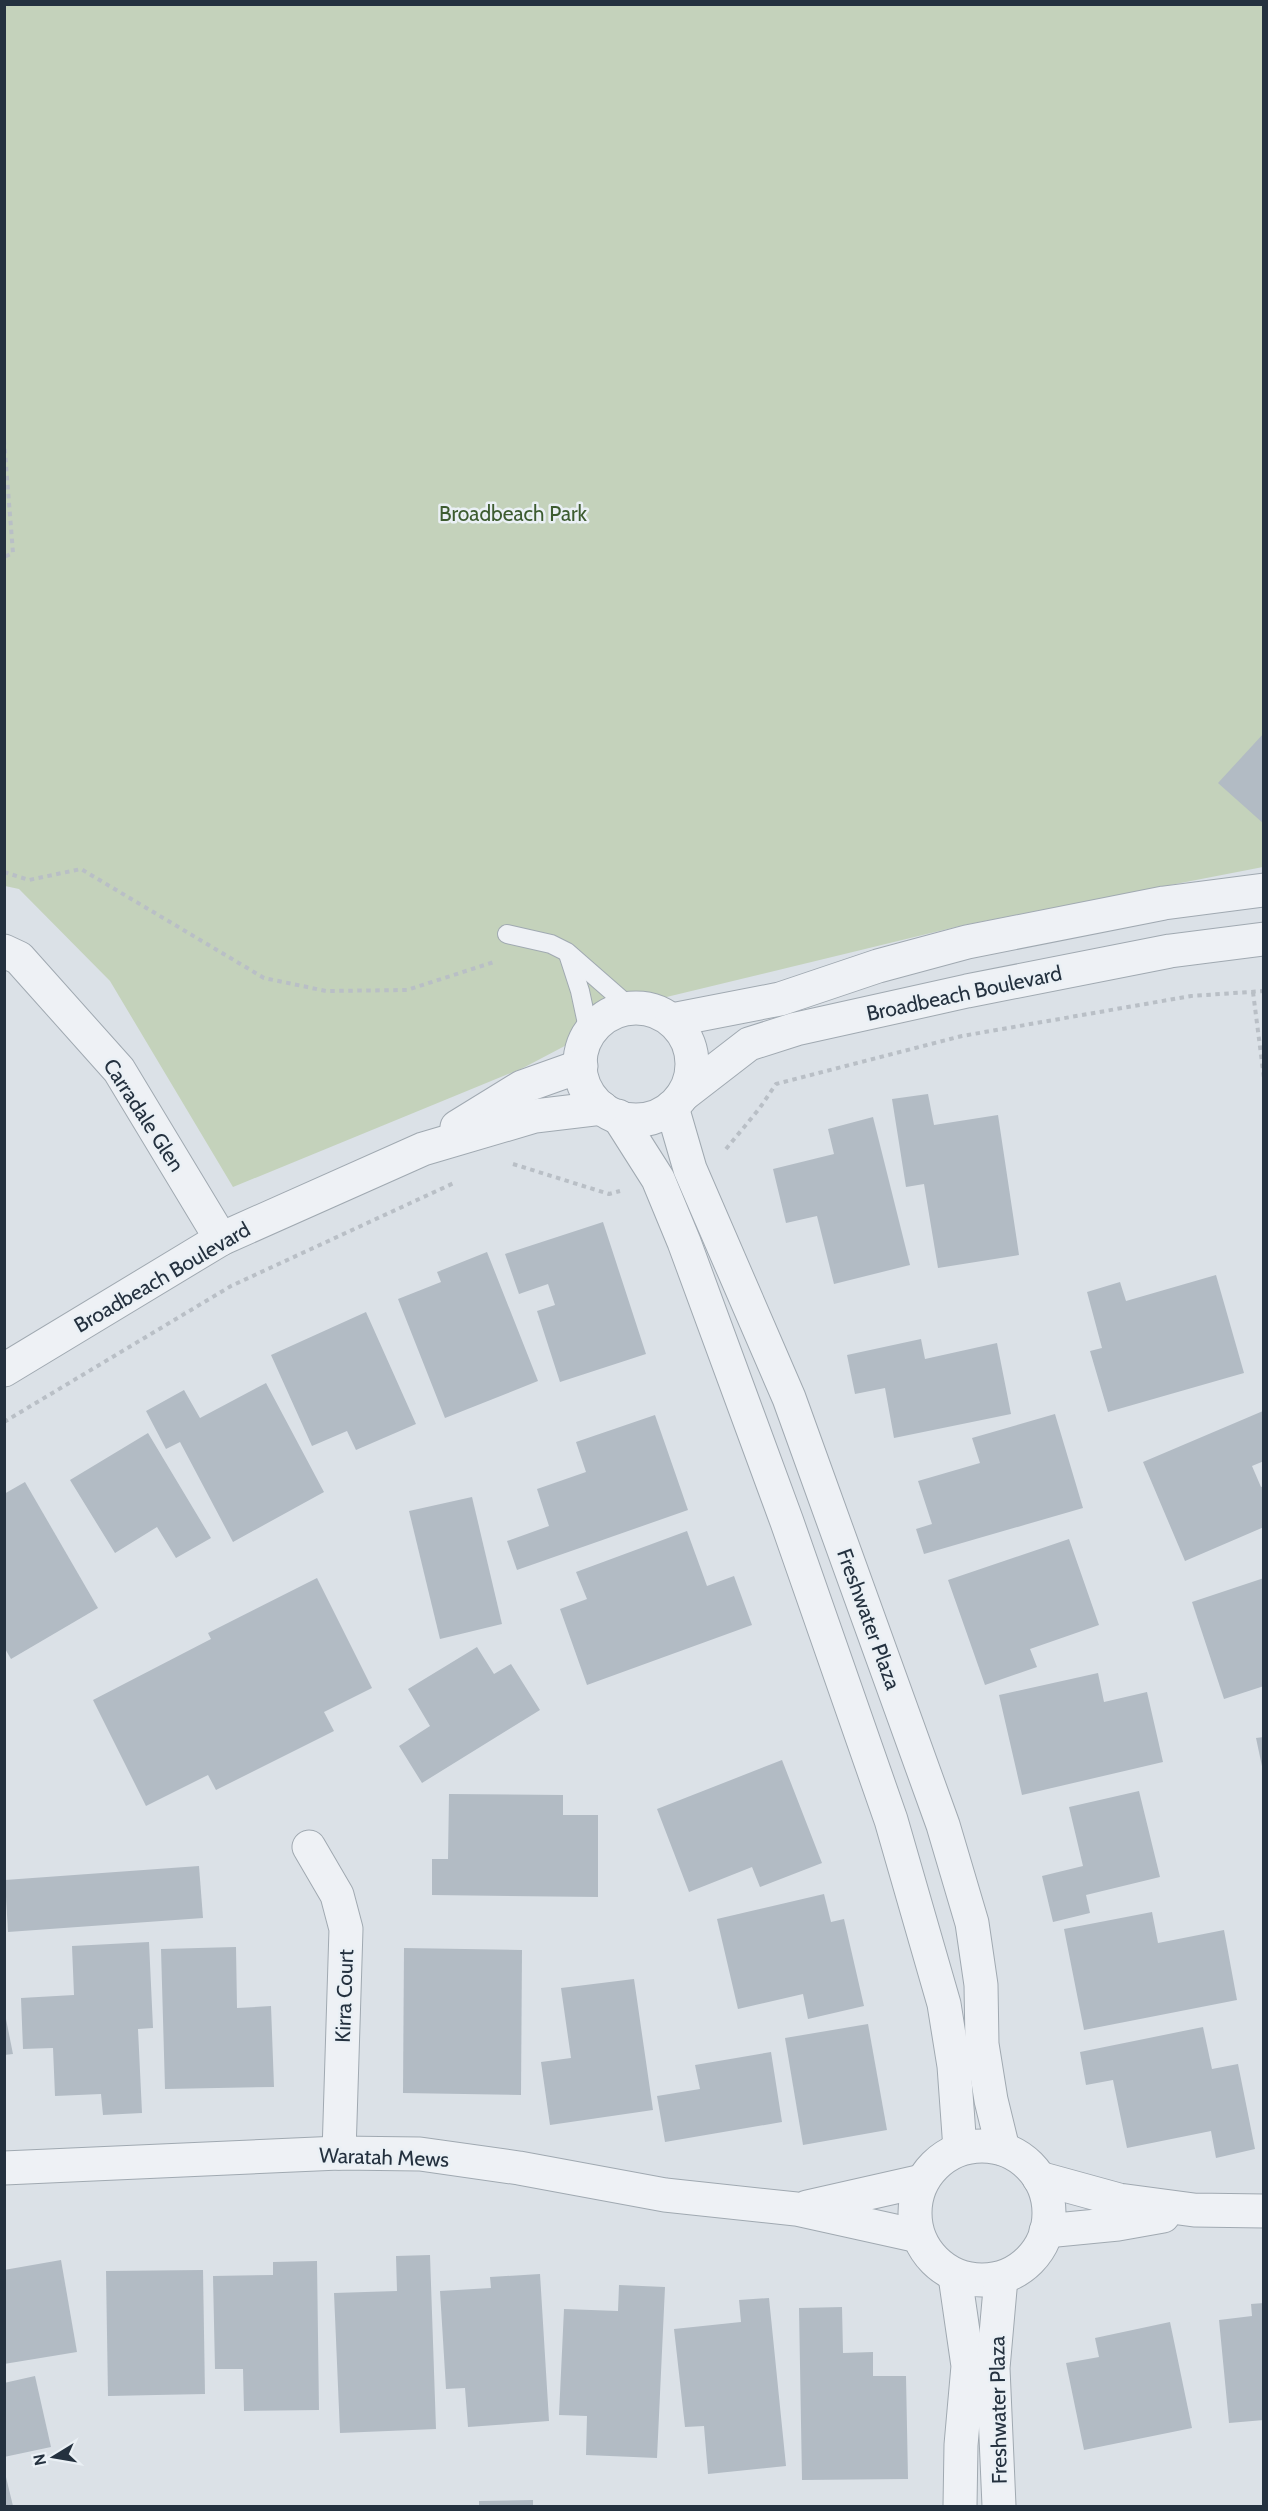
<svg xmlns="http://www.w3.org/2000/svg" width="1268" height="2511" font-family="Cabin,sans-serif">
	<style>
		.green { fill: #c4d2bb }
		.building { fill: #b2bbc4 }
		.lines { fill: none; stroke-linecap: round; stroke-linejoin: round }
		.lane-casing { stroke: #a0a9b1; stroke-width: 20 }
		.street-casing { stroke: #a0a9b1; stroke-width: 35 }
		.path { stroke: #b9bfc6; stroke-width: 4; stroke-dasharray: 4.5 4.5; stroke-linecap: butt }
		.lane { stroke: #eef1f5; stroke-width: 18 }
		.street { stroke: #eef1f5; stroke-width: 33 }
		.labels { text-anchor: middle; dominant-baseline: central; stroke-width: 5; stroke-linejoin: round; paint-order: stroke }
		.park-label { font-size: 21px; fill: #3d5c30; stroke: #eaf0f5 }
		.street-label { font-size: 21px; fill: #24313f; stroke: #eaf0f5 }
	</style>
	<rect width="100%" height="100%" fill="#dbe1e7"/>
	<polygon class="green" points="4,5 1263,5 1263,867 964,925 650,1001 523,1068 233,1187 110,981 19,889 5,886"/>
	<g class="building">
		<polygon points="1264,733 1264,824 1218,783"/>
		<polygon points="928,1094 934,1125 998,1115 1019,1255 938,1268 924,1184 906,1187 892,1099"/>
		<polygon points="873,1117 910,1265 834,1284 817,1216 786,1223 773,1169 834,1154 828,1129"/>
		<polygon points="603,1222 646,1354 560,1382 537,1311 555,1305 548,1284 519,1294 505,1254"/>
		<polygon points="487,1252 538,1381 445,1418 398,1299 441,1282 437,1272"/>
		<polygon points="1216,1275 1244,1373 1108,1412 1090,1351 1102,1348 1087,1292 1120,1282 1126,1301"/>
		<polygon points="366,1312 416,1424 356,1450 347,1431 312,1446 271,1355"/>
		<polygon points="921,1339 925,1359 997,1343 1011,1414 894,1438 885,1388 855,1394 847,1355"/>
		<polygon points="266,1383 324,1492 233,1542 180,1442 166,1449 146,1411 184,1390 200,1418"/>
		<polygon points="1263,1411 1264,1461 1252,1466 1261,1487 1264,1486 1264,1527 1185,1561 1143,1462"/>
		<polygon points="1055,1414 1083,1508 924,1554 916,1529 932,1524 918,1481 980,1463 972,1438"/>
		<polygon points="655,1415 688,1510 517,1570 507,1541 549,1526 537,1489 586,1472 576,1442"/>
		<polygon points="148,1433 211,1538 176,1558 157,1527 115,1553 70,1480"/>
		<polygon points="25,1482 98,1608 11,1659 4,1647 4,1494"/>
		<polygon points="472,1497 502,1624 440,1639 409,1511"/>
		<polygon points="687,1531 707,1586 734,1576 752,1625 587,1685 560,1609 587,1599 576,1572"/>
		<polygon points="1069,1539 1099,1625 1030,1649 1037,1667 985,1685 948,1580"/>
		<polygon points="317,1578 372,1688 324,1712 334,1731 216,1790 208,1775 146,1806 93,1700 211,1639 208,1633"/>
		<polygon points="1264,1578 1264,1686 1224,1699 1192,1602"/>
		<polygon points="477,1647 494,1674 511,1664 540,1710 422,1783 399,1746 430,1726 408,1689"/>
		<polygon points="1098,1673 1104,1702 1147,1692 1163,1762 1022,1795 999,1695"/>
		<polygon points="1264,1737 1264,1771 1263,1771 1256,1738"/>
		<polygon points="782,1760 822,1863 760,1887 752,1867 689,1892 657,1809"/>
		<polygon points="1139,1791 1160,1877 1086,1895 1090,1913 1053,1922 1042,1876 1083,1866 1069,1807"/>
		<polygon points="449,1794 563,1795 563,1815 598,1815 598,1897 432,1895 432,1859 448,1859"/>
		<polygon points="199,1866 203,1918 8,1932 5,1880"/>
		<polygon points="824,1894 831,1922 844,1919 864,2006 808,2019 803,1994 738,2009 717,1919"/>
		<polygon points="1152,1912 1158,1943 1224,1930 1237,2000 1084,2030 1064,1929"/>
		<polygon points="149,1942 153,2028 138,2029 142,2113 103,2115 101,2094 55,2096 53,2048 23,2049 21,1998 74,1995 72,1946"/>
		<polygon points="236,1947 237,2008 271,2006 274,2087 165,2089 161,1949"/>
		<polygon points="404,1948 522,1950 521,2095 403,2093"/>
		<polygon points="634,1979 653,2110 550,2125 541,2062 571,2058 561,1988"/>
		<polygon points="4,2009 13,2054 4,2055"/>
		<polygon points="868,2024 887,2130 803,2145 785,2038"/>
		<polygon points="1203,2027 1212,2069 1238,2064 1255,2149 1216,2158 1211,2131 1127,2148 1113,2080 1086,2085 1080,2052"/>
		<polygon points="771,2052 782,2122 665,2142 657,2096 700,2089 695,2065"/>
		<polygon points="430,2255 436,2429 340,2433 334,2293 397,2291 396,2256"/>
		<polygon points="61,2260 77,2352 4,2364 4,2270"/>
		<polygon points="317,2261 319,2410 244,2411 243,2369 215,2369 213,2276 273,2275 273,2262"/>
		<polygon points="203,2270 205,2394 108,2396 106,2271"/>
		<polygon points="540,2274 549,2421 468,2427 465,2388 446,2389 440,2291 491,2288 490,2277"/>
		<polygon points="619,2285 665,2287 657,2458 586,2455 587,2416 559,2415 564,2309 618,2311"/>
		<polygon points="769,2298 786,2466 708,2474 704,2426 685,2427 674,2329 741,2322 739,2300"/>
		<polygon points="1264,2303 1264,2420 1229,2423 1219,2320 1252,2316 1251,2304"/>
		<polygon points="842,2307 843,2353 873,2352 873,2376 906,2376 908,2479 802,2480 799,2308"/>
		<polygon points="1170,2322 1192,2428 1084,2450 1066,2363 1099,2357 1095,2338"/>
		<polygon points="35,2376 51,2447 4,2457 4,2383"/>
		<polygon points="4,2473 5,2473 13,2506 4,2506"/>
		<polygon points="533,2500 533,2506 479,2506 479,2501"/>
	</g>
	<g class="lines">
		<defs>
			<g id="lane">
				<polyline points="507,934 551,944 567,952 631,1008"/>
				<polyline points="568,954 580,991 589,1033"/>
			</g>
			<g id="street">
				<polyline points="4,951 19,958 119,1070 221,1239"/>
				<circle cx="636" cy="1064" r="56"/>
				<polyline points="672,1020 780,999 878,966 967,942 1164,903 1264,890"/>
				<polyline points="683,1095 749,1044 796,1029 967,991 1170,951 1264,939"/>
				<polyline points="672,1107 690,1169 789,1398 943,1825 972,1923 981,1985 982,2044 991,2100 1003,2149"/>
				<polyline points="618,1116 658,1179 684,1242 787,1522 891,1820 944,2004 954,2066 960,2149"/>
				<polyline points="457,1127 522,1087 581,1066"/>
				<polyline points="4,1370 221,1239 423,1149 535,1116 602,1108"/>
				<polyline points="309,1847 337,1895 346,1929 339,2153"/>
				<circle cx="982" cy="2213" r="67"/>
				<polyline points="4,2168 339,2153 420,2154 519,2168 665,2195 796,2209 918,2236"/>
				<polyline points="1039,2178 1119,2200 1194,2210 1264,2211"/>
				<polyline points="807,2207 922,2181"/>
				<polyline points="1046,2231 1118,2224 1163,2216"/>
				<polyline points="955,2276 968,2366 961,2445 960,2506"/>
				<polyline points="999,2506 993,2368 1001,2278"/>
			</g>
		</defs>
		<use href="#lane" class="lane-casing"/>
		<use href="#street" class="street-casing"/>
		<g class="path">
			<polyline points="4,440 13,553 4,557"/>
			<polyline points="4,872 29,880 81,869 264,978 326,991 407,990 494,962"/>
			<polyline points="1253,992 1264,1078"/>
			<polyline points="726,1149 759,1109 776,1084 962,1036 1191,996 1264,991"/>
			<polyline points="513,1164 609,1194 620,1191"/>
			<polyline points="4,1422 231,1286 456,1182"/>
		</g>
		<use href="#lane" class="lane"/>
		<use href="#street" class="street"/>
	</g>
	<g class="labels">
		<g class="park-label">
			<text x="513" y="513">Broadbeach Park</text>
		</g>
		<g class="street-label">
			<text transform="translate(964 993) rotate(-12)">Broadbeach Boulevard</text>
			<text transform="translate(144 1115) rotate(57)">Carradale Glen</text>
			<text transform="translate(162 1277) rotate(-30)">Broadbeach Boulevard</text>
			<text transform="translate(869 1619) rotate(70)">Freshwater Plaza</text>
			<text transform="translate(344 1996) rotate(-88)">Kirra Court</text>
			<text transform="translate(384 2157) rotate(2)">Waratah Mews</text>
			<text transform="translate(998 2410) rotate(-91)">Freshwater Plaza</text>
		</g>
	</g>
	<rect width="1268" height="2511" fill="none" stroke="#24313f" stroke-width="12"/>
	<g transform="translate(54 2457) rotate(259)" stroke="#eaf0f5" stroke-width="4.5" paint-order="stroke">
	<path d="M0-4.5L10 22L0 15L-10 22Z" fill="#24313f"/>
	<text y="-9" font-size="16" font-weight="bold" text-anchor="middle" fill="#24313f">N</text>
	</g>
</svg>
